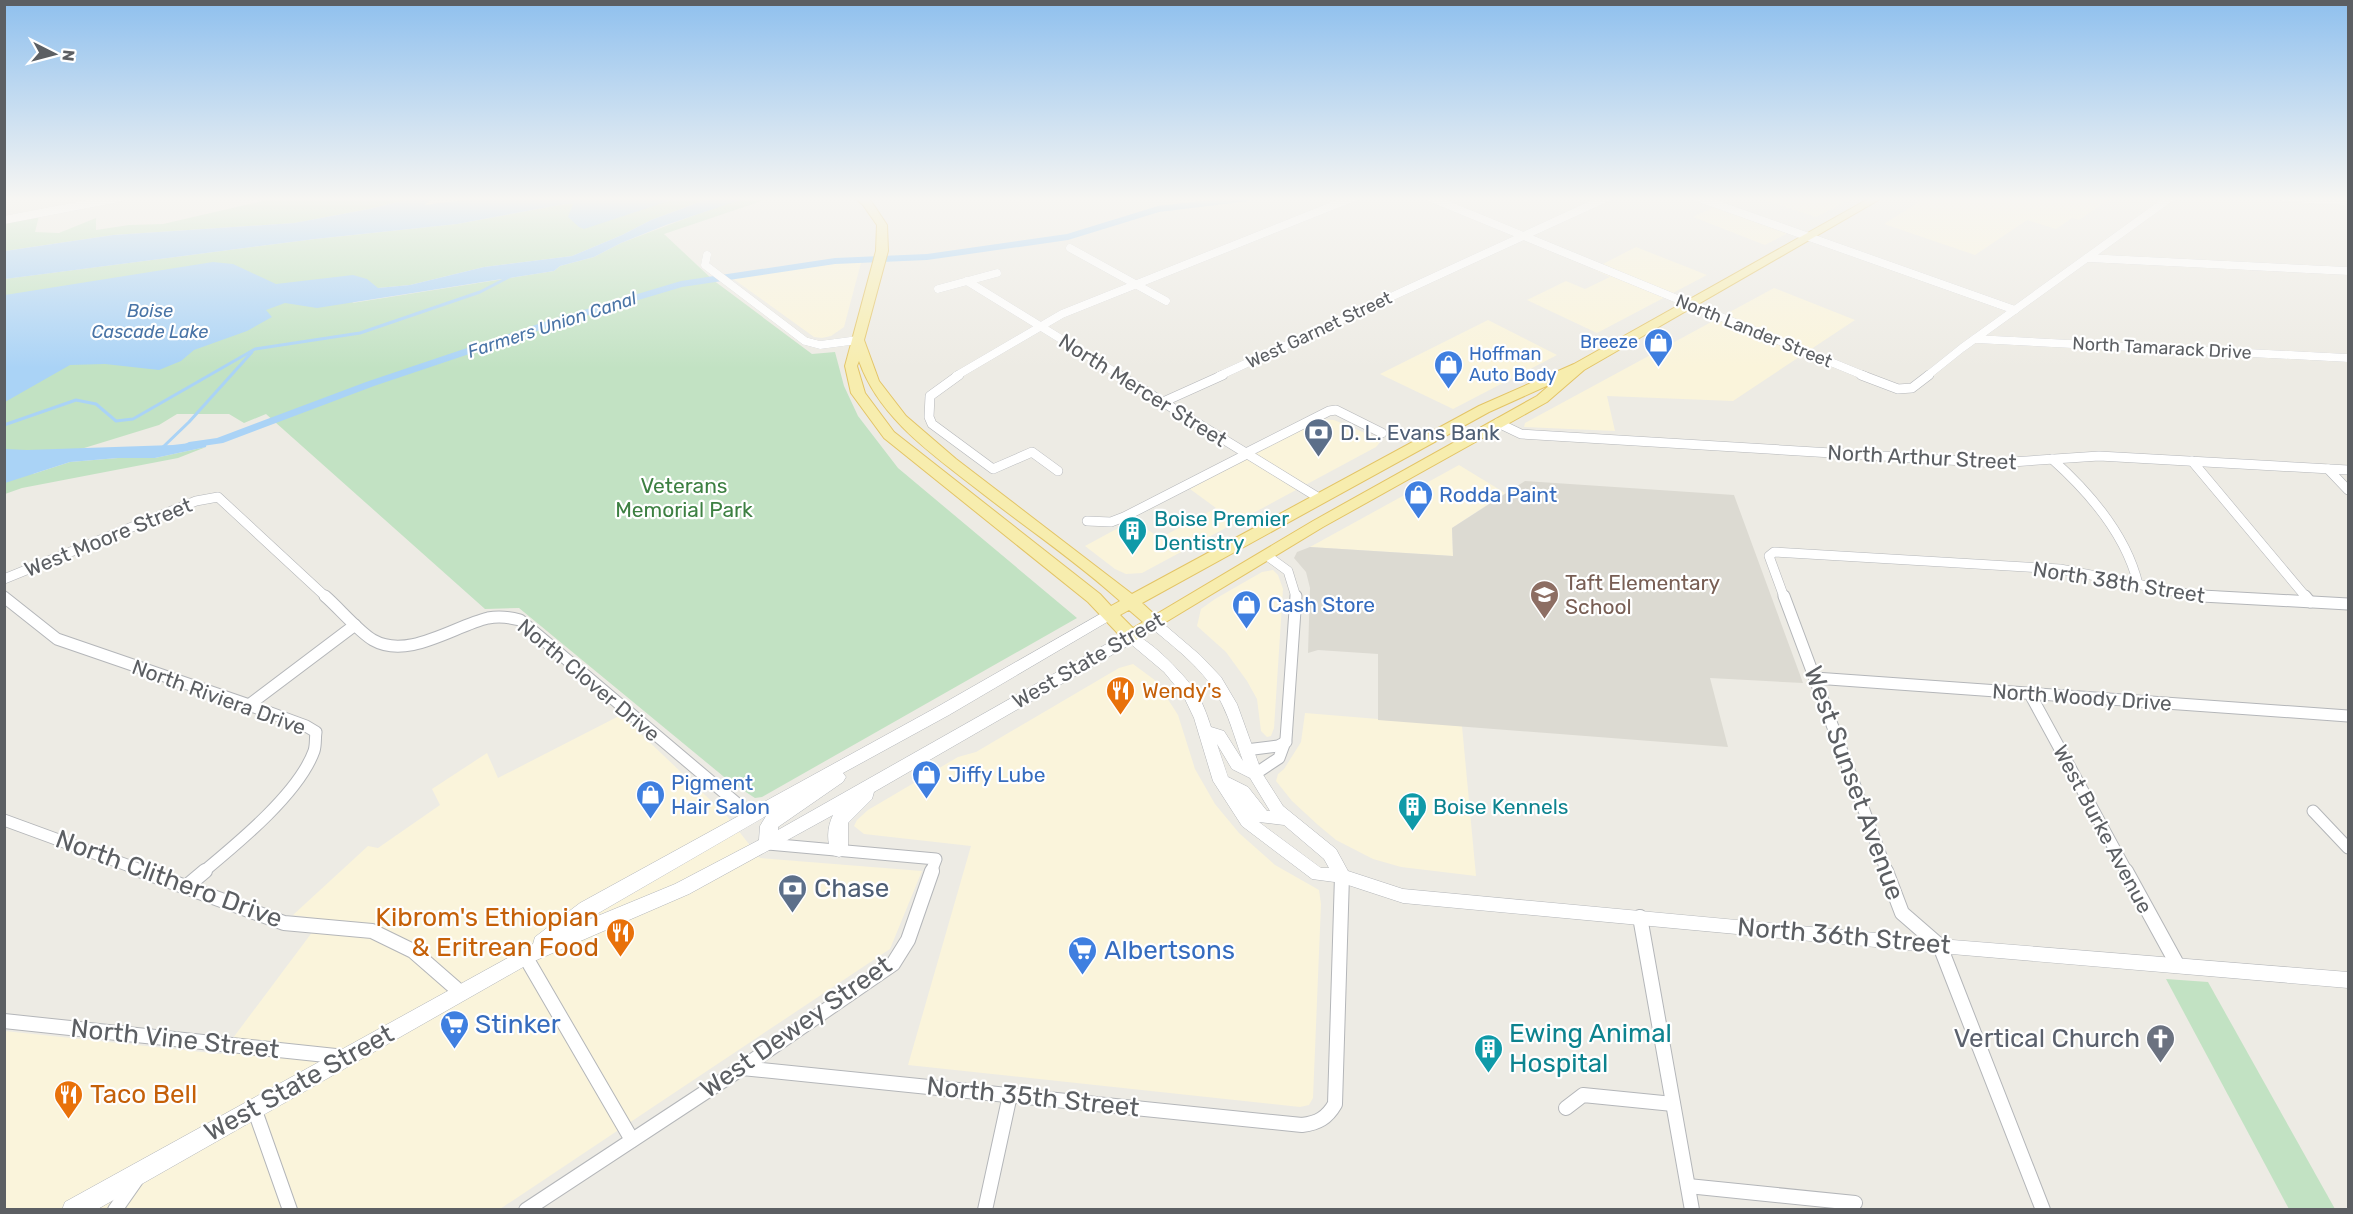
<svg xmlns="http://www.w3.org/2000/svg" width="2353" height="1214" font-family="Rubik,sans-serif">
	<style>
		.commercial { fill: #faf4db }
		.education { fill: #dcdad2 }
		.green { fill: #c2e2c3 }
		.water { fill: #aad3f6 }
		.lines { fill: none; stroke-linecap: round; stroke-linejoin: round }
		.stream { stroke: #aad3f6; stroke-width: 3 }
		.canal { fill: #aad3f6; fill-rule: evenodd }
		.minor-far3-casing { stroke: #b4b6b9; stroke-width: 8 }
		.minor-far2-casing { stroke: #b4b6b9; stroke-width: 10 }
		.minor-far1-casing { stroke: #b4b6b9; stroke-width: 13 }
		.minor-casing { stroke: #b4b6b9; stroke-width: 16 }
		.tertiary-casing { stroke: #b4b6b9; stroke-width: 1 }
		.secondary-casing { stroke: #b3b6ba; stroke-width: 1 }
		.primary-casing { stroke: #e3c466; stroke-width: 2 }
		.minor-far3 { stroke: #fff; stroke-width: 8 }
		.minor-far2 { stroke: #fff; stroke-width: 9 }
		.minor-far1 { stroke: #fff; stroke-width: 11 }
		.minor { stroke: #fff; stroke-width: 14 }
		.tertiary { fill: #fff; fill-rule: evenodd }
		.secondary { fill: #fff; fill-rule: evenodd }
		.primary { fill: #f7edae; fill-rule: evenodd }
		.labels { text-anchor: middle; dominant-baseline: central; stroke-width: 4.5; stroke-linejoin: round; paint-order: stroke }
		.far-water-label { font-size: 18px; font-style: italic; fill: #4974a6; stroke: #fff }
		.far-street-label { font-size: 18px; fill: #5c5f63; stroke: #fff }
		.far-shop-label { font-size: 18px; fill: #366cbe; stroke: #fff; text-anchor: end }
		.street-label { font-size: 21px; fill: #5c5f63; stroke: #fff }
		.service-label { font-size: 21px; fill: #4e5e75; stroke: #fff; text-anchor: start }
		.park-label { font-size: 21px; fill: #3d8042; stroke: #fff }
		.shop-label { font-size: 21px; fill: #366cbe; stroke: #fff; text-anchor: start }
		.culture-label { font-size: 21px; fill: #0d838f; stroke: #fff; text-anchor: start }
		.education-label { font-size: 21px; fill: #785e54; stroke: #fff; text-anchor: start }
		.food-label { font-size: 21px; fill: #c56008; stroke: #fff; text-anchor: start }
		.near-street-label { font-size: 26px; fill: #5c5f63; stroke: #fff }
		.near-service-label { font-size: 26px; fill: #4e5e75; stroke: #fff; text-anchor: start }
		.near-food-label { font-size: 26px; fill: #c56008; stroke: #fff; text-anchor: end }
		.near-shop-label { font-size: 26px; fill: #366cbe; stroke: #fff; text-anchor: start }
		.near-culture-label { font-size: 26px; fill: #0d838f; stroke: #fff; text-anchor: start }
		.near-worship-label { font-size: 26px; fill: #5b616d; stroke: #fff; text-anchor: end }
	</style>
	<rect width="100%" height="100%" fill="#edebe4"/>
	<g class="commercial">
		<polygon points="1759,198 1853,198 1816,217"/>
		<polygon points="1925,198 2111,198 2079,220 2072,218 2056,229 2027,220 1975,255 1884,224"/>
		<polygon points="1714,207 1788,233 1765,245 1693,217"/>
		<polygon points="1636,247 1707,275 1597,333 1527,300 1566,281 1585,289 1610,277 1593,269"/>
		<polygon points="862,259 844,327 831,336 822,338 814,337 732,278"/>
		<polygon points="1774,288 1855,320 1733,401 1607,396 1615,431 1524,427 1525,423"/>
		<polygon points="1488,320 1557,355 1453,409 1380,374"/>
		<polygon points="1319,419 1334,420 1382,440 1376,447 1142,573 1126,574 1115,569 1085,546 1133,520 1160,538 1216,508 1190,489"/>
		<polygon points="1459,465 1505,493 1452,528 1453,556 1310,547"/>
		<polygon points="1273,570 1278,575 1283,589 1274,728 1271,736 1267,737 1261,731 1257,699 1247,681 1226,652 1197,626 1201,609 1215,599 1262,572"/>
		<polygon points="1133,664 1156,681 1178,715 1195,769 1215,804 1239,833 1275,865 1319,890 1321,904 1313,1098 1309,1105 1300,1107 908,1065 971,846 864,834 854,826 857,820 868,810 958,757 976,752 1119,668"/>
		<polygon points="1305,713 1462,726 1476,876 1401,867 1373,859 1336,840 1318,825 1292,801 1276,781 1278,774 1284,769 1301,742"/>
		<polygon points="621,715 726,815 760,858 922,871 890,949 500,1209 5,1210 5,1031 221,1054 322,919 293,915 368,846 378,848 440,805 432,789 487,753 498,778"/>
	</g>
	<polygon class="education" points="1525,481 1734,495 1803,683 1710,678 1728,747 1378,720 1378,654 1318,650 1308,653 1310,588 1306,572 1294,558 1297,552 1310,547 1453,556 1452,528"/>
	<g class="green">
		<polygon points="276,198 414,198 369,209 294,223 113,235 5,251 5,222 39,216 35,232 59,233 96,218 96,230 129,225 163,224"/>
		<polygon points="678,198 710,198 651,220 622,235 572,256 484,267 410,285 378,288 352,303 554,271 560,266 594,257 621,243 740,198 771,198 664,234 713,280 812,354 835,352 844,386 858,416 898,468 1077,618 762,797 755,798 729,781 519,608 485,609 266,414 244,423 229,414 177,414 159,425 81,449 51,450 33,474 70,462 118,458 155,458 206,447 178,458 22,488 5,494 4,279 315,239 457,224 565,204 660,203"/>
		<polygon points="2166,979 2208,982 2335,1209 2289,1209"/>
	</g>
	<g class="water">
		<polygon points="414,198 432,198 425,205 480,198 678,198 584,229 579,227 568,217 573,204 565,204 457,224 315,239 5,279 5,251 113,235 294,223 369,209"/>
		<polygon points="746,198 666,225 621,243 594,257 560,266 554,271 317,308 285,303 266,310 272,317 247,331 194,350 181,361 159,370 105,364 70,365 5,402 5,295 213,262 233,264 276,284 353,275 367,279 378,288 410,285 484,267 572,256 622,235 651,220 708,199"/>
		<polygon points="207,441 206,447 155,458 118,458 70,462 5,483 5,449 27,450 173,445"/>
	</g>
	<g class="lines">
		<g class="stream">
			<polyline points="4,425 76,400 96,404 116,421 133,419 255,349 360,333 480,292 509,277"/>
			<polyline points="163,447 189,422 252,352"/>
		</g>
		<polygon class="canal" points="1228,198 1253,198 1249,201 1159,212 1068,240 927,260 835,264 682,287 555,325 374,386 223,443 189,448 183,445 189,442 217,438 366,382 547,321 681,281 835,258 927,254 1067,234 1158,206"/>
		<defs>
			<g id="minor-far3">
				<polyline points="1431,198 1865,376"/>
				<polyline points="1699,198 2015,310"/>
				<polyline points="2286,198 2344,201"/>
				<polyline points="4,220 119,198"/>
				<polyline points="1070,248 1166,301"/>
				<polyline points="707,255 705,265 805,341 820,345 858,340"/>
				<polyline points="2087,258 2348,271"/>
				<polyline points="967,281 1121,376"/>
				<polyline points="938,289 997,273"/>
				<polyline points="1975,339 2348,358"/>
				<polyline points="956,376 1062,314 1352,198"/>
				<polyline points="1219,376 1606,198"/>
				<polyline points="1927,376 1962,348 2170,198"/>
			</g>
			<g id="minor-far2">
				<polyline points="959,375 930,396 929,417 932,424 993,469 1032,452 1058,471"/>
				<polyline points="1119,375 1319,498"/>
				<polyline points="1861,375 1898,389 1912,388 1929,375"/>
				<polyline points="1163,402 1223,375"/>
				<polyline points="1498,423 1521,434 1997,463 2099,456 2348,470"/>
				<polyline points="1246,453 1329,411 1336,410 1382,433"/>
				<path d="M2052 459C2089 492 2126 534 2138 584"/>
				<polyline points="2192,461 2306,597"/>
				<polyline points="2328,469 2348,490"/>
				<polyline points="1087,521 1111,522 1124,517 1247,454"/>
				<polyline points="1266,555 1288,571 1296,597"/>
				<polyline points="4,579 196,501 218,497 326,597"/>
				<polyline points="1784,597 1769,556 1774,552 2060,569 2193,595 2228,597"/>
			</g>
			<g id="minor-far1">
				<path d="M325 596C338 607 359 632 373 640 408 660 454 626 488 618 499 616 509 617 520 620L740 806 748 817"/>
				<polyline points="1784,596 1887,872"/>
				<polyline points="2202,596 2348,604"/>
				<polyline points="2305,596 2310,602"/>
				<path d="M4 597 57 639 249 705 306 726 316 732C315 738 316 745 314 751 299 793 238 843 203 872"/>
				<polyline points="1815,678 2348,716"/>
				<polyline points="2030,694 2127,872"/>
				<polyline points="249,705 355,625"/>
				<polyline points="1246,750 1278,746 1286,742"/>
				<polyline points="1255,774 1279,758 1286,739 1296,596"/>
				<polyline points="2313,811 2348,848"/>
				<polyline points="4,820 146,872"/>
				<polyline points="768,844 936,859 931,872"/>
			</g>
			<g id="minor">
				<polyline points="142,871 284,923 372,931 413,951 460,992"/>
				<polyline points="1886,871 1902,913 1940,946 2043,1210"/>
				<polyline points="2126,871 2177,964"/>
				<polyline points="186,887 205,871"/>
				<polyline points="1640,917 1692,1210"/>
				<polyline points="525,956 632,1140"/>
				<polyline points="4,1021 345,1057"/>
				<path d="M742 1068 1302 1125C1318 1123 1327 1118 1335 1104L1342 876"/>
				<polyline points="254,1108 290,1210"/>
				<polyline points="1566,1108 1583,1095 1673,1104"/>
				<polyline points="1688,1186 1855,1203"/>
				<polyline points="115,1210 136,1180"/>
				<polyline points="526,1210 742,1068 893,964 908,940 932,871"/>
				<polyline points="985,1210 1010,1095"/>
			</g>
			<path id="tertiary" d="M1154 618 1159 620 1200 655 1221 677 1237 704 1262 773 1283 806 1336 849 1348 871 1403 889 1940 939 2348 972V988L1940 953 1403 903 1342 883 1312 879 1242 826 1213 781 1194 718 1183 695 1164 672 1126 640 1124 637 1126 634C1142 629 1184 675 1194 689 1202 700 1207 715 1211 727L1224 731 1243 761C1236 742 1231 722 1222 704 1207 671 1176 649 1149 626L1147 623 1149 620ZM1217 744 1232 769 1250 778 1270 811H1267L1248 787 1228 777ZM1259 822 1284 825 1324 859 1329 868H1321Z"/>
			<path id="secondary" d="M1109 609 1114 610 1117 614 1114 618 949 715 843 773 846 777 843 782 778 827V830L1126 633H1136L1139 637 1136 641 874 792 872 799 848 823V850L845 855 839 857 833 855C826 843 827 827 833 815L689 894 532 962 96 1210H62L65 1202 533 944 535 937 580 903 937 707ZM766 816 760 826 759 840 675 884 583 922Z"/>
			<path id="primary" d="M855 198H867L871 201 887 225 888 251 864 340 879 381 906 416 956 459 1132 594 1479 406 1574 364 1870 198H1882L1584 370 1547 402 1323 527 1131 643 1125 641 1088 602 884 438 851 393 845 366 876 251 877 225 863 205ZM859 361C879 418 932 454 978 490 1025 527 1076 561 1120 601L1111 606 1100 594 894 432 865 393 857 366ZM1551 384 1537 396 1313 521 1155 615 1142 603 1489 412ZM1129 610 1143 622 1133 628 1120 615Z"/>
		</defs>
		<use href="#minor-far3" class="minor-far3-casing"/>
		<use href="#minor-far2" class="minor-far2-casing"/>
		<use href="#minor-far1" class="minor-far1-casing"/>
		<use href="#minor" class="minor-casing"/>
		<use href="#tertiary" class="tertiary-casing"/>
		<use href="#secondary" class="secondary-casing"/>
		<use href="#primary" class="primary-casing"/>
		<use href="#minor-far3" class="minor-far3"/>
		<use href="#minor-far2" class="minor-far2"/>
		<use href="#minor-far1" class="minor-far1"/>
		<use href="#minor" class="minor"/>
		<use href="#tertiary" class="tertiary"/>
		<use href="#secondary" class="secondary"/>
		<use href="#primary" class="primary"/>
	</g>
	<linearGradient id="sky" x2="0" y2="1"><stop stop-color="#8fc0ee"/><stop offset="0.54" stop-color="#f7f6f3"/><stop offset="1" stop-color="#f7f6f3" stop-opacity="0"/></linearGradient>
	<rect width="2353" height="368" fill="url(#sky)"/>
	<defs>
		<symbol id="shop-pin" viewBox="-11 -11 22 30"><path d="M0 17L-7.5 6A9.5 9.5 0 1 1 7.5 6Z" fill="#3f7fe0" stroke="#fff"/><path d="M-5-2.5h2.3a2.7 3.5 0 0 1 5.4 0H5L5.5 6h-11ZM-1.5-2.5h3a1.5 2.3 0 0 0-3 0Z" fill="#fff"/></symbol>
		<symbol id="bank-pin" viewBox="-11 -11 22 30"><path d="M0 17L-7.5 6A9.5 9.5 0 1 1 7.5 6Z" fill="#5c6f8a" stroke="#fff"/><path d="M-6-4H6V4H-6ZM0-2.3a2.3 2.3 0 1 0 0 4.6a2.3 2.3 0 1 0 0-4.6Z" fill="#fff"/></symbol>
		<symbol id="building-pin" viewBox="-11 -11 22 30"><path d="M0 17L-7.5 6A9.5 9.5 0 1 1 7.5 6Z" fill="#0f9aa8" stroke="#fff"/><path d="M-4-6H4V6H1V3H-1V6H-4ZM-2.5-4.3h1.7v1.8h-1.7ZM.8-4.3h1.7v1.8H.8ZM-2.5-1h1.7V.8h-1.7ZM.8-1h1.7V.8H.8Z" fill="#fff"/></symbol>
		<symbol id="school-pin" viewBox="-11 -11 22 30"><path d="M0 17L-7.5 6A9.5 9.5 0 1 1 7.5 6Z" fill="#8d6e63" stroke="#fff"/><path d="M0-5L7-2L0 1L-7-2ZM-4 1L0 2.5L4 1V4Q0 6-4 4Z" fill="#fff"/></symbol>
		<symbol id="restaurant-pin" viewBox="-11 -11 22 30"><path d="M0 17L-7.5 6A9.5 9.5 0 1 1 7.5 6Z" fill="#e8710a" stroke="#fff"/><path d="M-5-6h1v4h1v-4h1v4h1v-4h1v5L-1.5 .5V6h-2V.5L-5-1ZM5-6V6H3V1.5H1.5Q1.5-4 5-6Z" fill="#fff"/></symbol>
		<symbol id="supermarket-pin" viewBox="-11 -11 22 30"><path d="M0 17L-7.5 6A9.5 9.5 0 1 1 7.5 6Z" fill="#3f7fe0" stroke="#fff"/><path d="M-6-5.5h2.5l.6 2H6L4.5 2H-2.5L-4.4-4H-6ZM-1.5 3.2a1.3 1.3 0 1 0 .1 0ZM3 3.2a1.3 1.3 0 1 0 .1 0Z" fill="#fff"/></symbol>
		<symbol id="church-pin" viewBox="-11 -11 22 30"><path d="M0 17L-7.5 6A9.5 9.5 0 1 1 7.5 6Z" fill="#6b7280" stroke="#fff"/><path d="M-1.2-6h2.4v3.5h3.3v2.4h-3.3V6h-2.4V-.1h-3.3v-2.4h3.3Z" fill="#fff"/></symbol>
	</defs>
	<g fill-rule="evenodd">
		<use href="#shop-pin" x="1642" y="326" width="33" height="45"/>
		<use href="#shop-pin" x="1432" y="348" width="33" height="45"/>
		<use href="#bank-pin" x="1302" y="416" width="33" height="45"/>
		<use href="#shop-pin" x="1402" y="478" width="33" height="45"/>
		<use href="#building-pin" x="1116" y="514" width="33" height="45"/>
		<use href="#school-pin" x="1528" y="578" width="33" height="45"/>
		<use href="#shop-pin" x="1230" y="588" width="33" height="45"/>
		<use href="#restaurant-pin" x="1104" y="674" width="33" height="45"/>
		<use href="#shop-pin" x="910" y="758" width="33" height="45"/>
		<use href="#shop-pin" x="634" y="778" width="33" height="45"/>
		<use href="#building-pin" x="1396" y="790" width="33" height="45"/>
		<use href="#bank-pin" x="776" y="872" width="33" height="45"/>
		<use href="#restaurant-pin" x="604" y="916" width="33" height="45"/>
		<use href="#supermarket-pin" x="1066" y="934" width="33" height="45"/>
		<use href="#supermarket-pin" x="438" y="1008" width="33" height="45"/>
		<use href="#church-pin" x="2144" y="1022" width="33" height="45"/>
		<use href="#building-pin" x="1472" y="1032" width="33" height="45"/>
		<use href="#restaurant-pin" x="52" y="1078" width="33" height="45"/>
	</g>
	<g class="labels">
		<g class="far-water-label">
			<text x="150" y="311">Boise<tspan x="150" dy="21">Cascade Lake</tspan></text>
			<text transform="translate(552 325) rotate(-18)">Farmers Union Canal</text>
		</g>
		<g class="far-street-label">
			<text transform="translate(1319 330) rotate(-25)">West Garnet Street</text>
			<text transform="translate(1754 331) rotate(22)">North Lander Street</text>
			<text transform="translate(2162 348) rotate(3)">North Tamarack Drive</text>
		</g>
		<g class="far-shop-label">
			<text x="1638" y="342">Breeze</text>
			<text x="1469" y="354" text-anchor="start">Hoffman<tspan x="1469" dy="21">Auto Body</tspan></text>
		</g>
		<g class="street-label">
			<text transform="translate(1143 390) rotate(32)">North Mercer Street</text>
			<text transform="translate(1922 457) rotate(3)">North Arthur Street</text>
			<text transform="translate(108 537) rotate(-22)">West Moore Street</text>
			<text transform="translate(2119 582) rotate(9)">North 38th Street</text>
			<text transform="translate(1088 660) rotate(-30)">West State Street</text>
			<text transform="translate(589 680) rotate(40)">North Clover Drive</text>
			<text transform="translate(219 697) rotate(20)">North Riviera Drive</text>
			<text transform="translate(2082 697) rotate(4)">North Woody Drive</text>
			<text transform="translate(2103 829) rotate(62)">West Burke Avenue</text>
		</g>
		<g class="service-label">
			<text x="1340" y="432">D. L. Evans Bank</text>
		</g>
		<g class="park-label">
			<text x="684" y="485">Veterans<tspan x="684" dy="24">Memorial Park</tspan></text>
		</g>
		<g class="shop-label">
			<text x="1439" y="494">Rodda Paint</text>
			<text x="1268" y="604">Cash Store</text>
			<text x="948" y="774">Jiffy Lube</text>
			<text x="671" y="782">Pigment<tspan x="671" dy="24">Hair Salon</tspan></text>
		</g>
		<g class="culture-label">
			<text x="1154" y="518">Boise Premier<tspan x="1154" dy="24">Dentistry</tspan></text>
			<text x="1433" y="806">Boise Kennels</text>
		</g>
		<g class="education-label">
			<text x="1565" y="582">Taft Elementary<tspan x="1565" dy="24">School</tspan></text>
		</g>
		<g class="food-label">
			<text x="1142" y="690">Wendy's</text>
		</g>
		<g class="near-street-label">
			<text transform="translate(1854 783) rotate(70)">West Sunset Avenue</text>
			<text transform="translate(169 879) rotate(20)">North Clithero Drive</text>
			<text transform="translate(1844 936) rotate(5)">North 36th Street</text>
			<text transform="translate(796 1027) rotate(-35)">West Dewey Street</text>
			<text transform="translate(175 1039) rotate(6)">North Vine Street</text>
			<text transform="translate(299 1083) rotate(-29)">West State Street</text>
			<text transform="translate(1033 1097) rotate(6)">North 35th Street</text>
		</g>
		<g class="near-service-label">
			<text x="814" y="888">Chase</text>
		</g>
		<g class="near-food-label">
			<text x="599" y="917">Kibrom's Ethiopian<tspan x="599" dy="30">&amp; Eritrean Food</tspan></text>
			<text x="90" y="1094" text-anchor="start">Taco Bell</text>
		</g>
		<g class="near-shop-label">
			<text x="1104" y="950">Albertsons</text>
			<text x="475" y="1024">Stinker</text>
		</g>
		<g class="near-culture-label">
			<text x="1509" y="1033">Ewing Animal<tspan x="1509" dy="30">Hospital</tspan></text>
		</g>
		<g class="near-worship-label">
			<text x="2140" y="1038">Vertical Church</text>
		</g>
	</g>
	<rect width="2353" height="1214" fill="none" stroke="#5c5f63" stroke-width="12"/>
	<g transform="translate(54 54) rotate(96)" stroke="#ffffff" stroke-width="4.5" paint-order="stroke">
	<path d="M0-4.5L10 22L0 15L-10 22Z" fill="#5c5f63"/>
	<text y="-9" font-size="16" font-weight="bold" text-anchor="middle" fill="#5c5f63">N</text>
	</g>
</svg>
